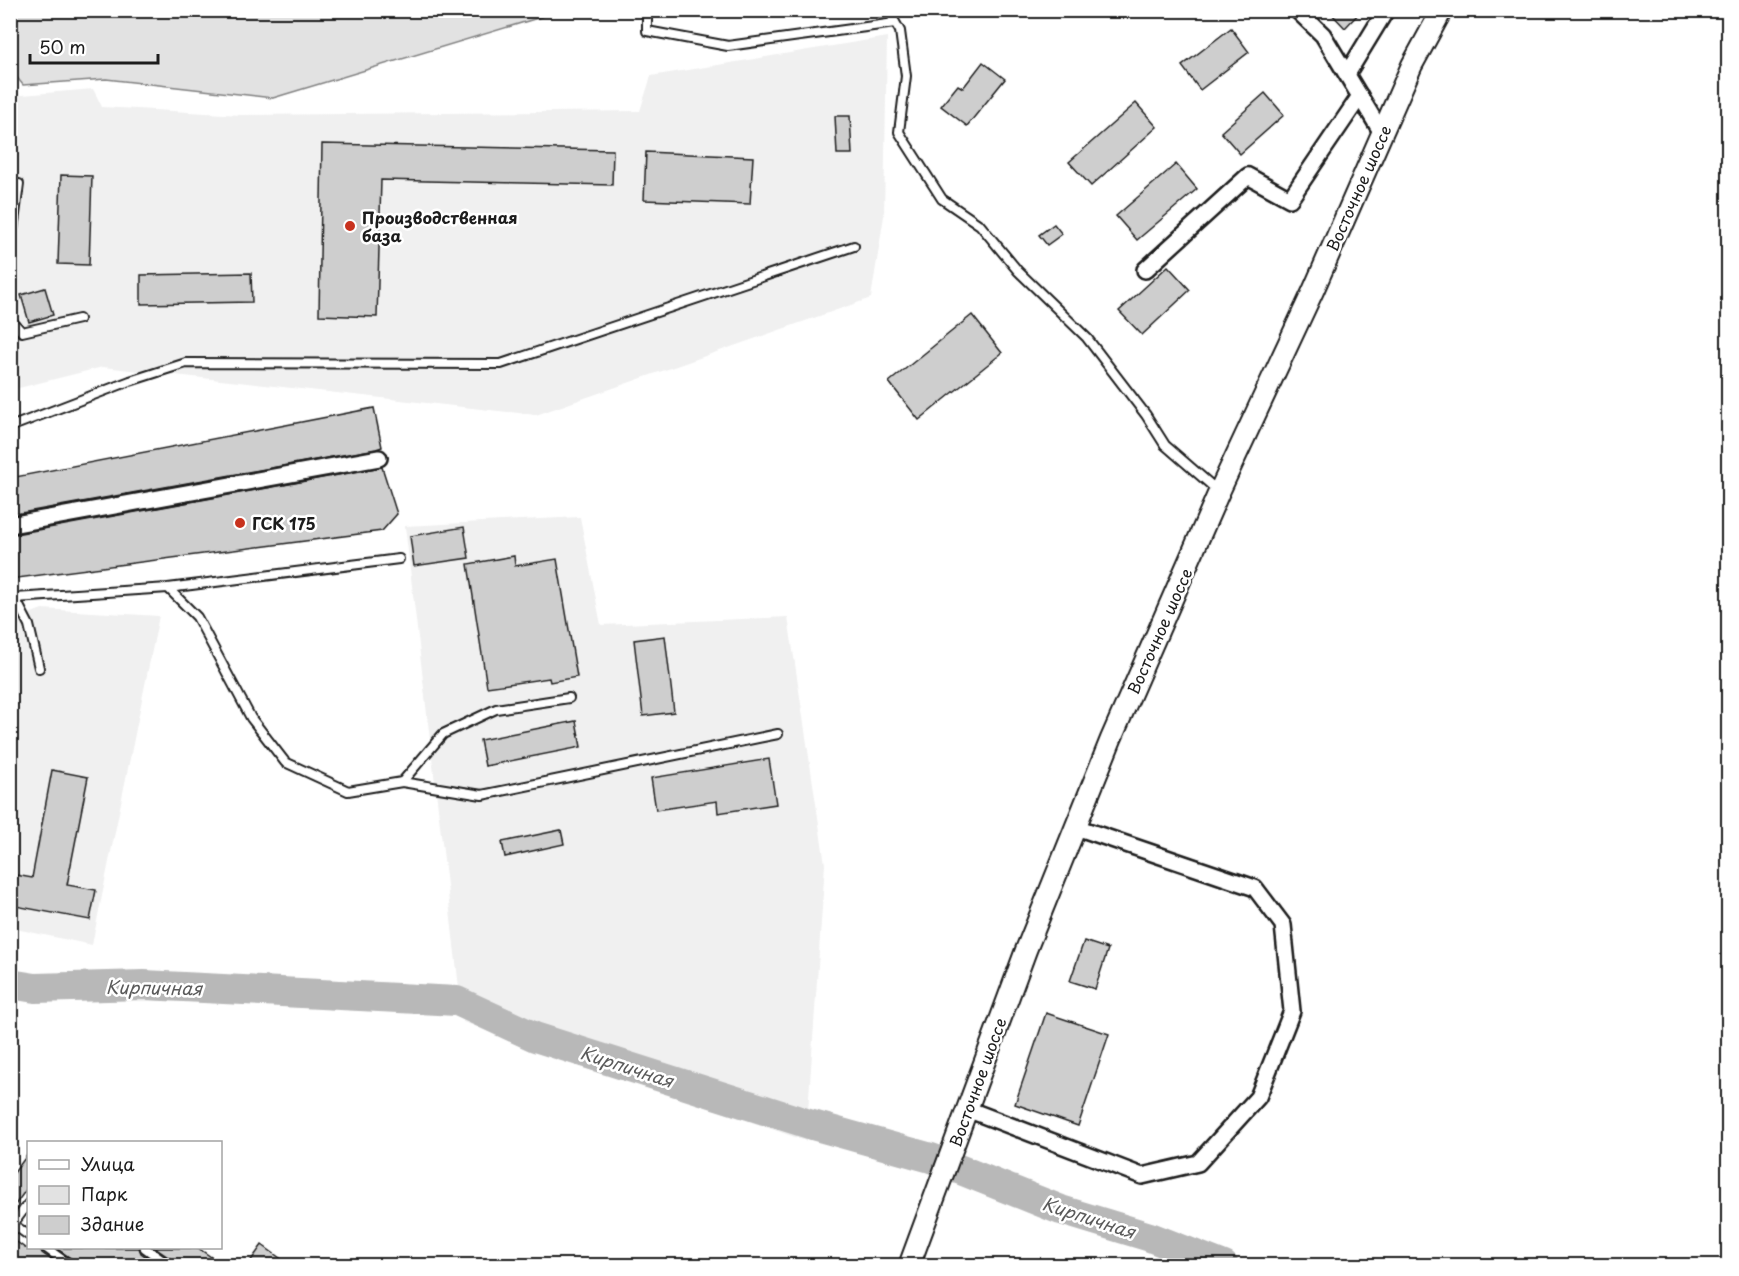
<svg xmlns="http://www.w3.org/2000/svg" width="1739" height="1276" font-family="'Playpen Sans',sans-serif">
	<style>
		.built { fill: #f0f0f0 }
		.green { fill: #e2e2e2; stroke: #7f7f7f; stroke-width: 1.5 }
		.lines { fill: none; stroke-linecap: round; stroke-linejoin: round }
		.river { stroke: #b8b8b8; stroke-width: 30 }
		.building { fill: #cecece; stroke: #1c1c1c; stroke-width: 1.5 }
		.service-casing { stroke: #1c1c1c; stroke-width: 12 }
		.minor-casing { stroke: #1c1c1c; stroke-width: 20 }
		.tertiary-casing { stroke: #1c1c1c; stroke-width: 24 }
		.service { stroke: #fff; stroke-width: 8 }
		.minor { stroke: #fff; stroke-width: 15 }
		.tertiary { stroke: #fff; stroke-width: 20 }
		.poi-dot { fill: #c8321e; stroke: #fff; stroke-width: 2 }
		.labels { text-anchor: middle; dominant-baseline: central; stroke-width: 5; stroke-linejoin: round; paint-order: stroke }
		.street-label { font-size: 16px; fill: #1c1c1c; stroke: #fff }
		.poi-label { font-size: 16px; font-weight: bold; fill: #1c1c1c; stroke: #fff; text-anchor: start }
		.water-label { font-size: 18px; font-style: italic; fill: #5a5a5a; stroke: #fff }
	</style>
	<rect width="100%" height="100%" fill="#fff"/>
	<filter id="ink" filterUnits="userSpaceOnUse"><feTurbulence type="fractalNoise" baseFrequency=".0167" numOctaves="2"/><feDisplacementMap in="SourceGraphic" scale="12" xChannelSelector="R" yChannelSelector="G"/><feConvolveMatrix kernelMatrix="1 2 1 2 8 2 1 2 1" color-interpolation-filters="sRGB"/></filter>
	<g filter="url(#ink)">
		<g class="built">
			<polygon points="887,37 884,216 871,298 536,415 103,367 11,390 11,96 93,89 102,107 241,115 640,111 651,76"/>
			<polygon points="580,517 601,625 788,617 825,864 806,1141 463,1022 405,526"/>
			<polygon points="42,609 159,616 92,945 11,928 11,621"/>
		</g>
		<polygon class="green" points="10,11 11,10 561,11 273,98 106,79 23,85 11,70"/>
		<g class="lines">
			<polyline class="river" points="10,984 35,988 144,985 457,1001 535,1037 809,1124 931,1158 1061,1210 1150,1237 1224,1266"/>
		</g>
		<g class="building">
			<polygon points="1328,10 1362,10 1345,28"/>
			<polygon points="1231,28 1249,52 1200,90 1182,66"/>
			<polygon points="983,62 1005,79 967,126 941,106 958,85 963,88"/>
			<polygon points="1265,93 1284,115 1240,154 1221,132"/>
			<polygon points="1136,103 1157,127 1091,186 1069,162"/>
			<polygon points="835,116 850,116 852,154 837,154"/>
			<polygon points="322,144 613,150 612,185 381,180 377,317 319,315"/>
			<polygon points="646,152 753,157 750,204 644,200"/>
			<polygon points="1176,164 1197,189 1137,240 1116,216"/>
			<polygon points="61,175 92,176 89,265 58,264"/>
			<polygon points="1054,224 1062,234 1047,245 1039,235"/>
			<polygon points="1168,266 1190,290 1142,335 1119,311"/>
			<polygon points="251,273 252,302 141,304 141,275"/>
			<polygon points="45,288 53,315 29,322 21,295"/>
			<polygon points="972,315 1002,353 919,420 889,382"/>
			<polygon points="374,408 382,447 376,449 10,515 10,478"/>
			<polygon points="382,467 397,514 382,531 10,579 10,535"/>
			<polygon points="464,527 469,558 414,566 410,536"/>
			<polygon points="514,556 515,566 557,559 577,677 550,682 549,678 487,687 468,564"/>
			<polygon points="665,636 674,712 643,716 634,640"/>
			<polygon points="576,721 581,747 485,766 480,740"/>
			<polygon points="769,759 776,804 718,813 717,801 656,810 651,778"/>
			<polygon points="52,770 88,777 67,885 96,890 90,920 10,905 10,874 32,878"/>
			<polygon points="561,830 564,844 505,857 502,842"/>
			<polygon points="1084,941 1108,949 1095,989 1070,981"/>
			<polygon points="1046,1013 1109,1034 1078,1126 1015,1104"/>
			<polygon points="28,1154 28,1187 10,1212 10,1178"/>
			<polygon points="10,1237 25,1248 40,1248 42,1253 60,1266 10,1266"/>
			<polygon points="262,1245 291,1266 247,1266"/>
			<polygon points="56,1248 139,1248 141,1253 159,1266 77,1266 75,1261"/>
			<polygon points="155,1248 198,1248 224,1266 176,1266 174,1261"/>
		</g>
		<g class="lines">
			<defs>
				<g id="service">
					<polyline points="647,10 647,31 728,46 895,23"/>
					<polyline points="888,10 900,31 906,76 899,132 942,199 980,225 1018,271 1087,338 1146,415 1165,445 1218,491"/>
					<polyline points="10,253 19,184"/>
					<polyline points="10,319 22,332 79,319"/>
					<polyline points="10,427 130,381 186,363 501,364 854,246"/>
					<polyline points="168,588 197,617 251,718 285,762 348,791 402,782 443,734 496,709 569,698"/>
					<polyline points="10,596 15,598 168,588 399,559"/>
					<polyline points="15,598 29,625 39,668"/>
					<polyline points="402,782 482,795 778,734"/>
					<polyline points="10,1222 28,1235"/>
					<polyline points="10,1228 28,1204"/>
					<polyline points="46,1248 71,1266"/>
					<polyline points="145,1248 170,1266"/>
				</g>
				<g id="minor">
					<polyline points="1297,10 1323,35 1382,133"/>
					<polyline points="1347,74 1386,10"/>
					<polyline points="1145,270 1248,176 1290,199 1360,96"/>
					<polyline points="10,525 379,458"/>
					<polyline points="967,1109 1142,1176 1198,1163 1258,1097 1292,1011 1283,925 1255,888 1076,827"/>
				</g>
				<polyline id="tertiary" points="909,1266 1026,950 1111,739 1219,492 1313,291 1412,65 1442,10"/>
			</defs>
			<use href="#service" class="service-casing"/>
			<use href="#minor" class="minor-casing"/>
			<use href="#tertiary" class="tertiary-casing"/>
			<use href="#service" class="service"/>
			<use href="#minor" class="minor"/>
			<use href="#tertiary" class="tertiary"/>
		</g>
	</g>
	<g class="poi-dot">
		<circle cx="350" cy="226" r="6"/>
		<circle cx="240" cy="523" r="6"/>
	</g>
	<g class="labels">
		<g class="street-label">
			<text transform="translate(1358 188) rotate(-66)">Восточное шоссе</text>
			<text transform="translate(1159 631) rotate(-66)">Восточное шоссе</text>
			<text transform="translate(977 1082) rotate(-70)">Восточное шоссе</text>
		</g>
		<g class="poi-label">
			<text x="362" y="217">Производственная<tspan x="362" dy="18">база</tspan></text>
			<text x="252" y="523">ГСК 175</text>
		</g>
		<g class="water-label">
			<text transform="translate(154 987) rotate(1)">Кирпичная</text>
			<text transform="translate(627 1066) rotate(18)">Кирпичная</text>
			<text transform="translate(1089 1217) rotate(18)">Кирпичная</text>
		</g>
	</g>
	<rect width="1739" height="1276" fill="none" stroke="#fff" stroke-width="36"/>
	<rect x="18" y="18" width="1703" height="1240" fill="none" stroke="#1c1c1c" stroke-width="2" filter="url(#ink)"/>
	<rect x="27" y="1141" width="195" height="108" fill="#ffffff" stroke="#a4a4a4" stroke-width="1.5"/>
	<rect x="39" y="1160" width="30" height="9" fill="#ffffff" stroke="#a4a4a4" stroke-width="1.5"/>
	<text x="81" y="1171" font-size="18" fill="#1c1c1c">Улица</text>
	<rect x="39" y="1186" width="30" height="18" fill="#e2e2e2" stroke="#a4a4a4" stroke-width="1.5"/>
	<text x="81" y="1201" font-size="18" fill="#1c1c1c">Парк</text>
	<rect x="39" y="1216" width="30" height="18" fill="#cecece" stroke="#a4a4a4" stroke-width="1.5"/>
	<text x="81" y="1231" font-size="18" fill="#1c1c1c">Здание</text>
	<path d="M30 54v9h128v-9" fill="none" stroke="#1c1c1c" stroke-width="3"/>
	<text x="39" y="54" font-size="18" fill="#1c1c1c" stroke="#ffffff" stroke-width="4.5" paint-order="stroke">50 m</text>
</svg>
